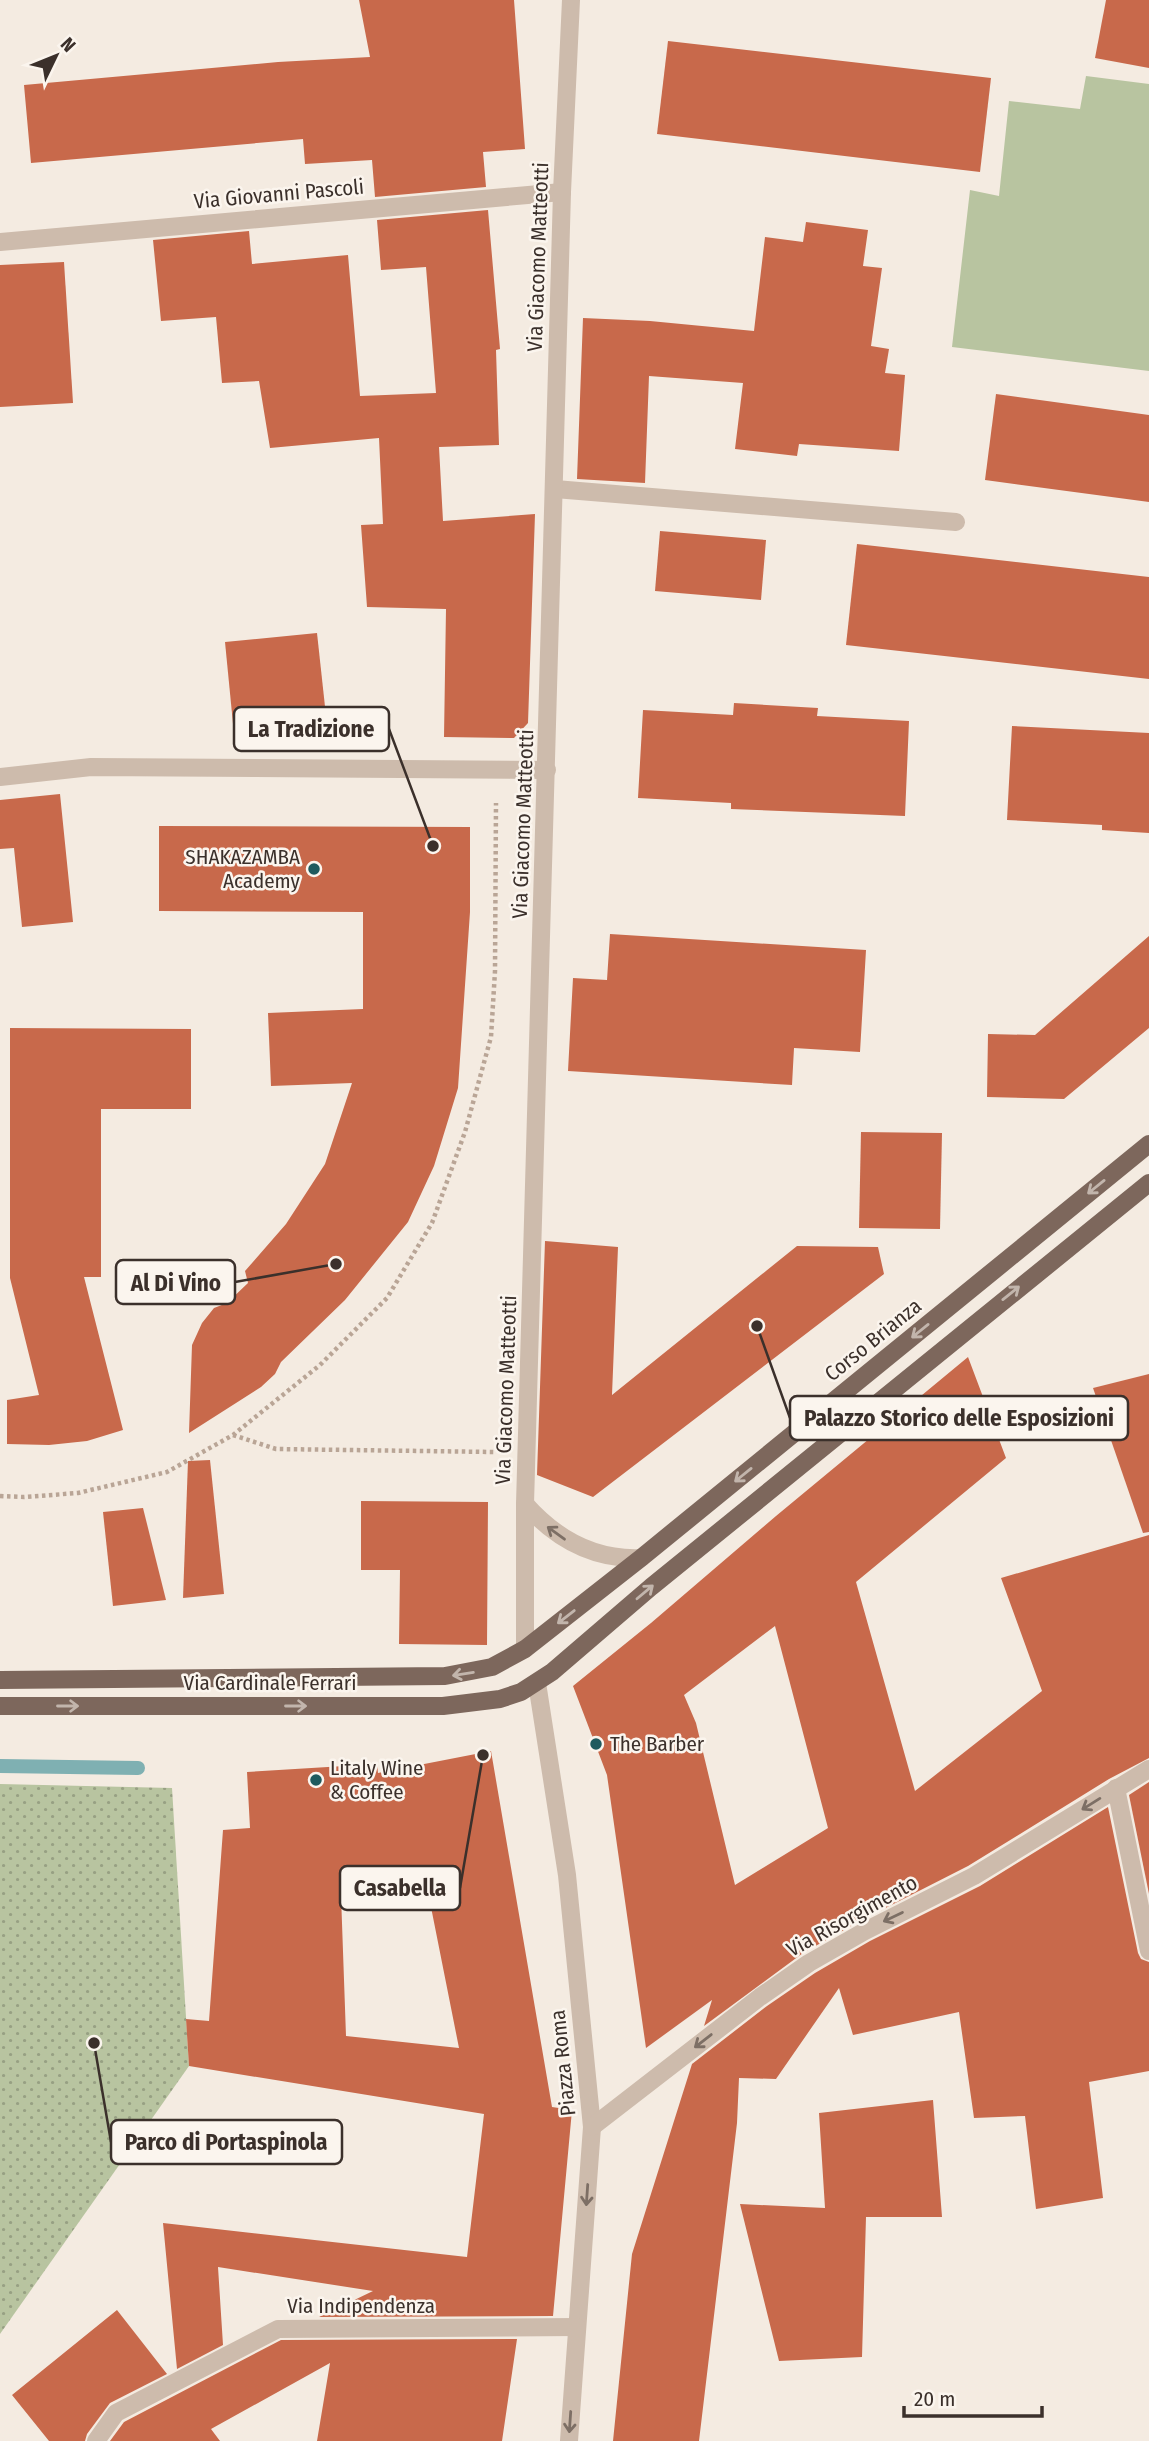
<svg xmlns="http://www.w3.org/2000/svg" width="1149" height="2441" font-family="'Fira Sans Condensed',sans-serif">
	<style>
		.grass { fill: #b8c4a0 }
		.park { fill: url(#park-dots) }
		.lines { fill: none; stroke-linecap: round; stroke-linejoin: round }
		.stream { stroke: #7fb0b2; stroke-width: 14 }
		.building { fill: #c8694b; fill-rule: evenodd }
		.path { stroke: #b9a596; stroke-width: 4.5; stroke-dasharray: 3.5 3.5; stroke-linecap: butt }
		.minor { stroke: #cdbbac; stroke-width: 18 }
		.major { stroke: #7d675c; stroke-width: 18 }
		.oneway { stroke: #c2b5ac }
		.oneway2 { stroke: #7d6f65 }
		.poi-dot { fill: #1f5a5e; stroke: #fbf5ee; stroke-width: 2.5 }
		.labels { text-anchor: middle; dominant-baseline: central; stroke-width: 5; stroke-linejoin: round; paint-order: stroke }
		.street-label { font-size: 21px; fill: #3b302b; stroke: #fbf5ee }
		.poi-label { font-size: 21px; fill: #3b302b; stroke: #fbf5ee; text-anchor: start }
		.leader { fill: none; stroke: #3b302b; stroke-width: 2.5 }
		.callout-dot { fill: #3b302b; stroke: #fbf5ee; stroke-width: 2.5 }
		.callout { fill: #fbf5ee; stroke: #3b302b; stroke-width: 2.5 }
		.callout-label { font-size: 23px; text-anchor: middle; font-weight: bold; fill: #3b302b }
	</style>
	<defs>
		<pattern id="park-dots" width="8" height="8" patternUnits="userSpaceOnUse" patternTransform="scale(1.75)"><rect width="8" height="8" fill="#b8c4a0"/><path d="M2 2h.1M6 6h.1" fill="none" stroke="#97a083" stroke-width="1.8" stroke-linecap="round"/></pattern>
	</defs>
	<rect width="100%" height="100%" fill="#f4ebe1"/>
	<polygon class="grass" points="1086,76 1149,84 1149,371 952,347 970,190 999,196 1009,101 1080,109"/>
	<polygon class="park" points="0,1784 172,1788 189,2066 0,2334"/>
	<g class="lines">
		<polyline class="stream" points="0,1766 138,1768"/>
	</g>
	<g class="building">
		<polygon points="359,0 514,0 525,149 483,152 486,187 375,197 372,160 305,164 303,139 31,163 24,85 278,62 370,57"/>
		<polygon points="1106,0 1149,0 1149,68 1095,58"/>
		<polygon points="668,41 991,78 980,172 657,134"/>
		<polygon points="488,210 500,349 496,350 499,445 439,447 443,521 535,514 528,723 514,738 444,737 446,609 367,607 361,525 383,524 379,438 270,448 259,381 222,383 216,317 161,321 153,240 249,231 252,264 348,255 360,396 436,393 426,267 381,270 377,220"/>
		<polygon points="806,222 868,230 863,266 882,268 871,346 889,349 885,373 905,375 899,451 799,444 797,456 735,449 743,383 649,376 645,483 577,479 583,318 650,321 754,331 765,237 803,242"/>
		<polygon points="64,262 73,403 0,407 0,265"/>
		<polygon points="996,394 1149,415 1149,502 985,480"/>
		<polygon points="660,531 766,540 761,600 655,591"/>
		<polygon points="857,544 1149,577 1149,679 846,645"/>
		<polygon points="317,633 327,725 234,734 225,642"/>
		<polygon points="734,703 818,708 817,716 909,721 905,816 731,809 731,803 638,798 643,710 733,715"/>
		<polygon points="1012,726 1149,733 1149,833 1102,830 1102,825 1007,820"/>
		<polygon points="60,794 73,922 22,927 14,848 0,849 0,800"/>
		<polygon points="159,826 470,827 470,912 458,1088 434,1166 408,1222 345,1300 281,1362 275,1374 261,1387 189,1433 192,1345 202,1323 214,1308 227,1303 248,1283 245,1271 286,1224 325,1164 352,1083 271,1086 268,1013 363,1009 363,912 159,911"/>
		<polygon points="610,934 866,950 860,1052 794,1048 792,1085 568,1071 573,978 607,980"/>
		<polygon points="1149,936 1149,1028 1064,1099 987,1097 988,1034 1035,1035"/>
		<polygon points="10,1028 191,1029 191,1109 101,1109 101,1277 84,1277 123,1430 87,1441 49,1445 7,1444 7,1400 39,1395 10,1278"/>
		<polygon points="861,1132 942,1133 940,1229 859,1228"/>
		<polygon points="545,1241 618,1247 612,1395 797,1246 878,1247 884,1274 593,1497 537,1475"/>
		<path d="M968 1357 1006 1458 856 1582 915 1791 1042 1691 1001 1578 1149 1535V1758L1109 1779 968 1866 860 1921 803 1953 704 2026 712 2000 646 2048 607 1775 573 1686 651 1623 776 1516ZM775 1626 828 1828 735 1885 696 1723 684 1695Z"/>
		<polygon points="1149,1374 1149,1532 1143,1533 1093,1388"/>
		<polygon points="210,1460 224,1594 183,1598 188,1461"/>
		<polygon points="361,1501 488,1502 487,1645 399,1644 400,1570 361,1570"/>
		<polygon points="143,1508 166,1600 113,1606 103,1512"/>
		<path d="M491 1751 552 2107 572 2110 553 2316 319 2317 373 2291 218 2267 223 2345 177 2369 163 2223 467 2257 484 2114 189 2066 186 2019 209 2021 223 1830 250 1828 247 1772 377 1764 378 1773ZM428 1892 459 2048 346 2036 341 1895Z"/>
		<polygon points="1149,1782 1149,1894 1129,1795"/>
		<polygon points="1108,1807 1138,1953 1141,1959 1149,1962 1149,2071 1089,2082 1103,2198 1036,2209 1025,2116 974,2118 959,2012 853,2035 839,1988 776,2079 739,2078 737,2123 699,2441 613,2441 632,2254 692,2064 767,2006 815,1973 870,1941 980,1886"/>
		<polygon points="933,2100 942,2217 866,2217 862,2357 779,2361 740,2204 825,2208 819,2113"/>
		<polygon points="117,2310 167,2374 110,2403 87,2434 85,2441 49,2441 12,2395"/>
		<polygon points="517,2339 502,2441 317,2441 330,2363 211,2429 220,2441 110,2441 124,2422 281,2340"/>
	</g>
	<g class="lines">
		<g class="path">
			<polyline points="233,1435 276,1449 495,1452"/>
			<polyline points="0,1496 24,1497 78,1493 167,1472 233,1435 320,1365 387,1298 432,1223 465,1132 491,1037 495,971 496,803"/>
		</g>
		<g class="minor">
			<polyline points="0,242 562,192"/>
			<polyline points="555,489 956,522"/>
			<polyline points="0,777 91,767 547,770"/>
			<path d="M525 1504C556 1539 594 1560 641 1558"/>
			<polyline points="525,1649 525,1504 562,192 571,0"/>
			<polyline points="537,1683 567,1875 592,2127 569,2441"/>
			<polyline points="1116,1788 1149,1951"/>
			<polyline points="592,2127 760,1997 809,1963 865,1931 974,1876 1149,1769"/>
			<polyline points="96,2441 116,2413 278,2329 577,2327"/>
		</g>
		<g class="major">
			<polyline points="0,1680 445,1676 492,1667 525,1649 641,1558 1149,1144"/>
			<polyline points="0,1706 443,1706 500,1699 521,1692 552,1672 651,1587 1149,1183"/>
		</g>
	</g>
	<defs><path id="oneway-shaft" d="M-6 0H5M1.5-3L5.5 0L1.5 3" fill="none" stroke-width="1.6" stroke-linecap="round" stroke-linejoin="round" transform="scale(1.75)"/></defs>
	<g class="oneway">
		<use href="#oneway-shaft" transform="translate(1096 1187) rotate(141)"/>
		<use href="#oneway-shaft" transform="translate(1011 1293) rotate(-39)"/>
		<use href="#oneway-shaft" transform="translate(920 1331) rotate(141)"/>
		<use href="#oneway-shaft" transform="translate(743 1475) rotate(141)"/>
		<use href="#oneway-shaft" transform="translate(645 1592) rotate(-40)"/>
		<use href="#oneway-shaft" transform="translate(566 1617) rotate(142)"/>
		<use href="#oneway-shaft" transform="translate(463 1674) rotate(171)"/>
		<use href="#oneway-shaft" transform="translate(68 1706)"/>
		<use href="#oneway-shaft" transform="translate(296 1706)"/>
	</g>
	<g class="oneway2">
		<use href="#oneway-shaft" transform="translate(556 1533) rotate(-144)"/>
		<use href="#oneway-shaft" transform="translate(1091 1804) rotate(148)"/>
		<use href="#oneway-shaft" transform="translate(893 1917) rotate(154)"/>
		<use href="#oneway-shaft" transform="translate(703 2041) rotate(142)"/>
		<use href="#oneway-shaft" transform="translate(587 2195) rotate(94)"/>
		<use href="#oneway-shaft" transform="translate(570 2422) rotate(94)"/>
	</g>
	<g class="poi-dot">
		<circle cx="314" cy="869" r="7"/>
		<circle cx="596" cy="1744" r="7"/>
		<circle cx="316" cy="1780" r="7"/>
	</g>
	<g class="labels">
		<g class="street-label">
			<text transform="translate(279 194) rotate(-5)">Via Giovanni Pascoli</text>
			<text transform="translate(538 257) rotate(-88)">Via Giacomo Matteotti</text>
			<text transform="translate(523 824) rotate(-88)">Via Giacomo Matteotti</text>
			<text transform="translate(873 1340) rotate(-39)">Corso Brianza</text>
			<text transform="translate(506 1390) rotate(-88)">Via Giacomo Matteotti</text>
			<text x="270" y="1683">Via Cardinale Ferrari</text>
			<text transform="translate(852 1916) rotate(-29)">Via Risorgimento</text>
			<text transform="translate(563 2063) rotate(-96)">Piazza Roma</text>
			<text x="361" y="2306">Via Indipendenza</text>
		</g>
		<g class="poi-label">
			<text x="300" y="857" text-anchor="end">SHAKAZAMBA<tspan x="300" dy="24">Academy</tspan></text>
			<text x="610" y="1744">The Barber</text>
			<text x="330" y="1768">Litaly Wine<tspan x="330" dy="24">&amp; Coffee</tspan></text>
		</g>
	</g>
	<path class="leader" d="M433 846L389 729M336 1264L235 1282M757 1326L790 1418M483 1755L460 1888M94 2043L111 2142"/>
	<g class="callout-dot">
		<circle cx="433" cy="846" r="7"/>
		<circle cx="336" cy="1264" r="7"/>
		<circle cx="757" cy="1326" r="7"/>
		<circle cx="483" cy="1755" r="7"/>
		<circle cx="94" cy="2043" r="7"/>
	</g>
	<g class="callout">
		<rect x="234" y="707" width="155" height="44" rx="7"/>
		<rect x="116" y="1260" width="119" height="44" rx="7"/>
		<rect x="790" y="1396" width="338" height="44" rx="7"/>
		<rect x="340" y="1866" width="120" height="44" rx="7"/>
		<rect x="111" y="2120" width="231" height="44" rx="7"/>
	</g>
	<g class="callout-label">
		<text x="311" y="737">La Tradizione</text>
		<text x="176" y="1291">Al Di Vino</text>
		<text x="959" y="1426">Palazzo Storico delle Esposizioni</text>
		<text x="400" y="1896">Casabella</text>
		<text x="226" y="2150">Parco di Portaspinola</text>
	</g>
	<g transform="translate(56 56) rotate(47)" stroke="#fbf5ee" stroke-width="5" paint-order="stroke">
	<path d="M0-5L12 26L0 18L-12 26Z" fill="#3b302b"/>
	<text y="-10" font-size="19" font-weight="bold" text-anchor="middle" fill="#3b302b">N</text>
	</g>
	<path d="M904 2406v10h138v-10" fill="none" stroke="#3b302b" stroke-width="3.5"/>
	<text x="914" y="2406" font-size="21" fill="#3b302b" stroke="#fbf5ee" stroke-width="5" paint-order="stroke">20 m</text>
</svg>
